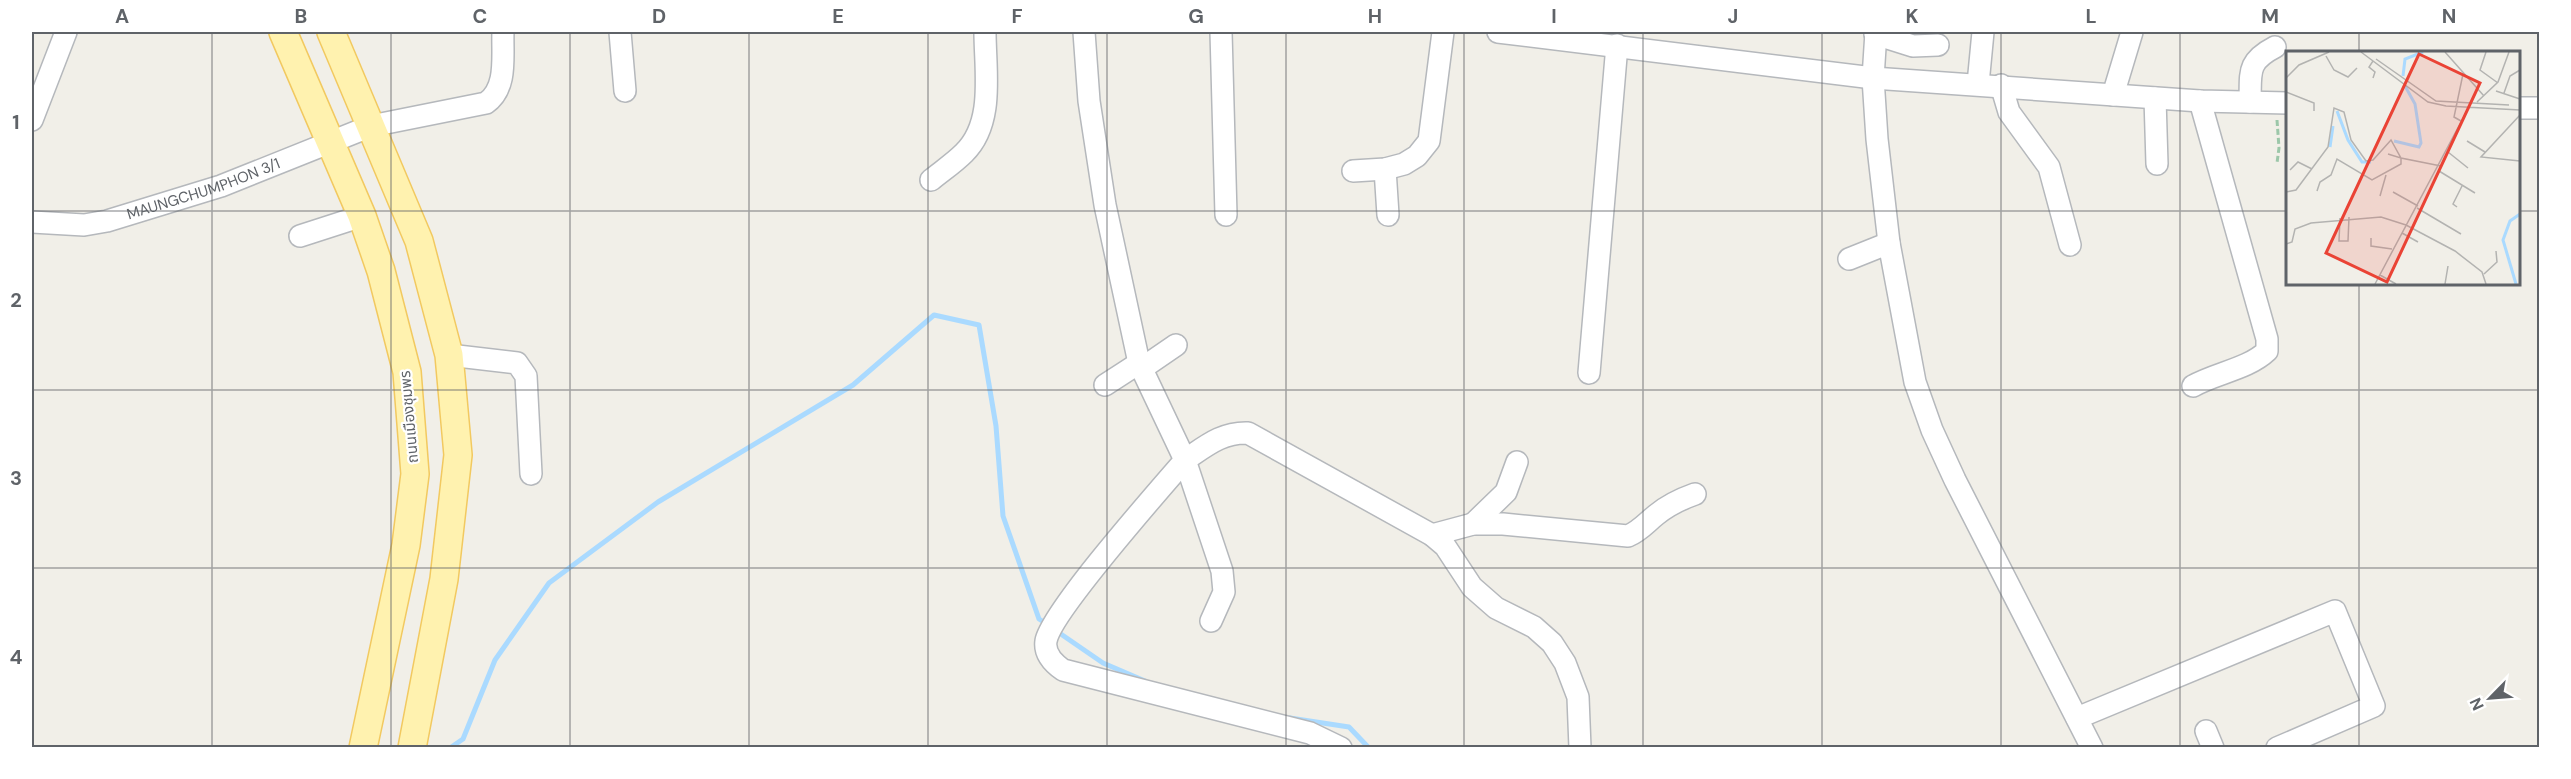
<svg xmlns="http://www.w3.org/2000/svg" width="2571" height="779" font-family="'DM Sans','Noto Sans Thai',sans-serif">
	<style>
		.lines { fill: none; stroke-linecap: round; stroke-linejoin: round }
		.stream { stroke: #aadaff; stroke-width: 5 }
		.minor-casing { stroke: #b5b8bc; stroke-width: 24 }
		.major-casing { stroke: #f2c960; stroke-width: 30 }
		.path { stroke: #9cc7a9; stroke-width: 3; stroke-dasharray: 6 3; stroke-linecap: butt }
		.minor { stroke: #fff; stroke-width: 21 }
		.major { stroke: #fff2af; stroke-width: 27 }
		.grid { fill: none; stroke: #5f6368; stroke-width: 1.5; stroke-opacity: 0.55 }
		.labels { text-anchor: middle; dominant-baseline: central; stroke-width: 4.5; stroke-linejoin: round; paint-order: stroke }
		.street-label { font-size: 15px; fill: #5f6368; stroke: #fff }
		.inset-river { fill: none; stroke: #aadaff; stroke-width: 3 }
		.inset-road { fill: none; stroke: #b3b3b1; stroke-width: 1.5 }
		.view { fill: #ea4335; fill-opacity: 0.15; stroke: #ea4335; stroke-width: 3 }
		.inset-edge { fill: none; stroke: #5f6368; stroke-width: 3 }
		.neatline { fill: none; stroke: #5f6368; stroke-width: 2 }
		.grid-label { font-size: 20px; text-anchor: middle; font-weight: bold; fill: #5f6368 }
	</style>
	<rect width="100%" height="100%" fill="#f1efe8"/>
	<g class="lines">
		<g class="stream">
			<polyline points="1055,630 1103,663 1145,681"/>
			<polyline points="1290,718 1349,727 1369,748"/>
			<polyline points="450,748 463,739 495,660 549,583 658,502 853,385 934,315 979,325 996,426 1003,516 1039,619 1047,624"/>
		</g>
		<defs>
			<g id="minor">
				<polyline points="620,32 625,91"/>
				<path d="M1084 32 1089 101 1105 205 1139 363 1185 460C1161 488 1051 612 1046 641 1044 654 1053 663 1063 670L1310 733 1341 748"/>
				<polyline points="1221,32 1226,215"/>
				<polyline points="1498,32 1873,78 2200,101 2288,103"/>
				<polyline points="1876,32 1873,78 1877,139 1889,243 1915,382 1932,430 1955,480 2092,748"/>
				<polyline points="1875,34 1913,46 1938,45"/>
				<polyline points="1978,84 1983,32"/>
				<polyline points="2001,85 2009,112 2049,167 2070,245"/>
				<polyline points="2113,95 2132,32"/>
				<polyline points="2155,98 2157,164"/>
				<path d="M2250 102C2251 73 2246 62 2275 47"/>
				<polyline points="2518,108 2540,108"/>
				<polyline points="32,120 66,32"/>
				<polyline points="1385,169 1388,215"/>
				<polyline points="1353,171 1385,169 1404,164 1417,156 1429,141 1443,32"/>
				<path d="M931 180C942 171 954 163 964 153 995 123 985 71 985 32"/>
				<path id="s1" d="M32 222 84 225 107 221 221 186 371 126 486 103C508 88 502 55 503 32"/>
				<polyline points="300,236 362,216"/>
				<polyline points="1849,259 1889,243"/>
				<polyline points="449,355 517,363 526,376 531,474"/>
				<polyline points="1141,369 1176,345"/>
				<polyline points="1589,373 1617,45"/>
				<polyline points="1105,385 1139,363"/>
				<path d="M2193 386C2216 373 2248 369 2267 351V339L2200 101"/>
				<polyline points="1473,524 1506,492 1517,462"/>
				<path d="M1432 535 1473 524H1503L1628 536C1640 531 1646 523 1656 515 1668 505 1681 499 1695 494"/>
				<path d="M1211 621 1224 592 1222 571 1185 460C1206 446 1222 432 1248 433L1432 535 1445 546 1472 587 1496 608 1534 627 1552 643 1565 663 1578 697 1580 748"/>
				<polyline points="2077,718 2335,611 2374,706 2277,748"/>
				<polyline points="2206,731 2213,748"/>
			</g>
			<g id="major">
				<polyline points="283,32 362,216 381,271 407,372 415,474 406,545 363,748"/>
				<polyline points="331,32 419,241 449,355 458,455 444,579 412,748"/>
			</g>
		</defs>
		<use href="#minor" class="minor-casing"/>
		<use href="#major" class="major-casing"/>
		<polyline class="path" points="2277,120 2279,148 2277,163"/>
		<use href="#minor" class="minor"/>
		<use href="#major" class="major"/>
	</g>
	<path class="grid" d="M212 32V748M391 32V748M570 32V748M749 32V748M928 32V748M1107 32V748M1286 32V748M1464 32V748M1643 32V748M1822 32V748M2001 32V748M2180 32V748M2359 32V52M32 211H2288M2518 211H2540M2359 284V748M32 390H2540M32 568H2540"/>
	<g class="labels">
		<g class="street-label">
			<text stroke="none"><textPath href="#s1" startOffset="177">MAUNGCHUMPHON 3/1</textPath></text>
			<text transform="translate(409 417) rotate(-95)">ถนนเมืองชุมพร</text>
		</g>
	</g>
	<g transform="translate(2286 51)">
		<rect width="234" height="234" fill="#f1efe8"/>
		<path class="inset-river" d="M117 25 119 8 137 1M51 60 62 89 76 111H85M108 90 133 96 135 92 129 53 119 35M44 96 47 75M230 233 217 189 224 170 234 163"/>
		<path class="inset-road" d="M75 1 142 51 160 55 234 59M159 1 198 45M200 1 194 19 212 32M40 5 48 19 62 26 71 17M90 8 150 50 223 54M0 27 13 14 43 1M87 27 89 21 83 16 87 10M210 40 234 48M0 41 28 52V60M218 42 224 25 234 19M191 51 212 31 223 1M234 64 195 106 234 110M175 70 168 66 177 23M181 90 199 101M162 101 182 117M4 119 12 111 26 118M153 120 189 142M31 140 34 131 45 124 51 108 86 129 115 113V107L102 103M0 141 10 139 42 96 48 57 58 61 65 89 80 110 87 109 105 89 115 107 155 115M107 141 132 155M94 145 100 124M171 156 167 153 176 135M131 157 175 183M54 167 53 190H62L63 166M116 182 132 191M85 187V195L106 198M0 193 6 191 9 178 25 172 95 166 120 174 169 200 196 221 200 233M198 223 211 211 210 200M94 224 110 233M89 233 184 54M159 233 162 215"/>
		<path class="view" d="M133 3 194 32 101 231 40 202Z"/>
		<rect width="234" height="234" class="inset-edge"/>
	</g>
	<rect width="2571" height="779" fill="none" stroke="#ffffff" stroke-width="66"/>
	<g transform="translate(2490 698) rotate(245)" stroke="#ffffff" stroke-width="4.5" paint-order="stroke">
	<path d="M0-4.5L10 22L0 15L-10 22Z" fill="#5f6368"/>
	<text y="-9" font-size="16" font-weight="bold" text-anchor="middle" fill="#5f6368">N</text>
	</g>
	<rect x="33" y="33" width="2505" height="713" class="neatline"/>
	<g class="grid-label">
		<text x="122" y="23">A</text>
		<text x="301" y="23">B</text>
		<text x="480" y="23">C</text>
		<text x="659" y="23">D</text>
		<text x="838" y="23">E</text>
		<text x="1017" y="23">F</text>
		<text x="1196" y="23">G</text>
		<text x="1375" y="23">H</text>
		<text x="1554" y="23">I</text>
		<text x="1733" y="23">J</text>
		<text x="1912" y="23">K</text>
		<text x="2091" y="23">L</text>
		<text x="2270" y="23">M</text>
		<text x="2449" y="23">N</text>
		<text x="16" y="129">1</text>
		<text x="16" y="307">2</text>
		<text x="16" y="485">3</text>
		<text x="16" y="664">4</text>
	</g>
</svg>
